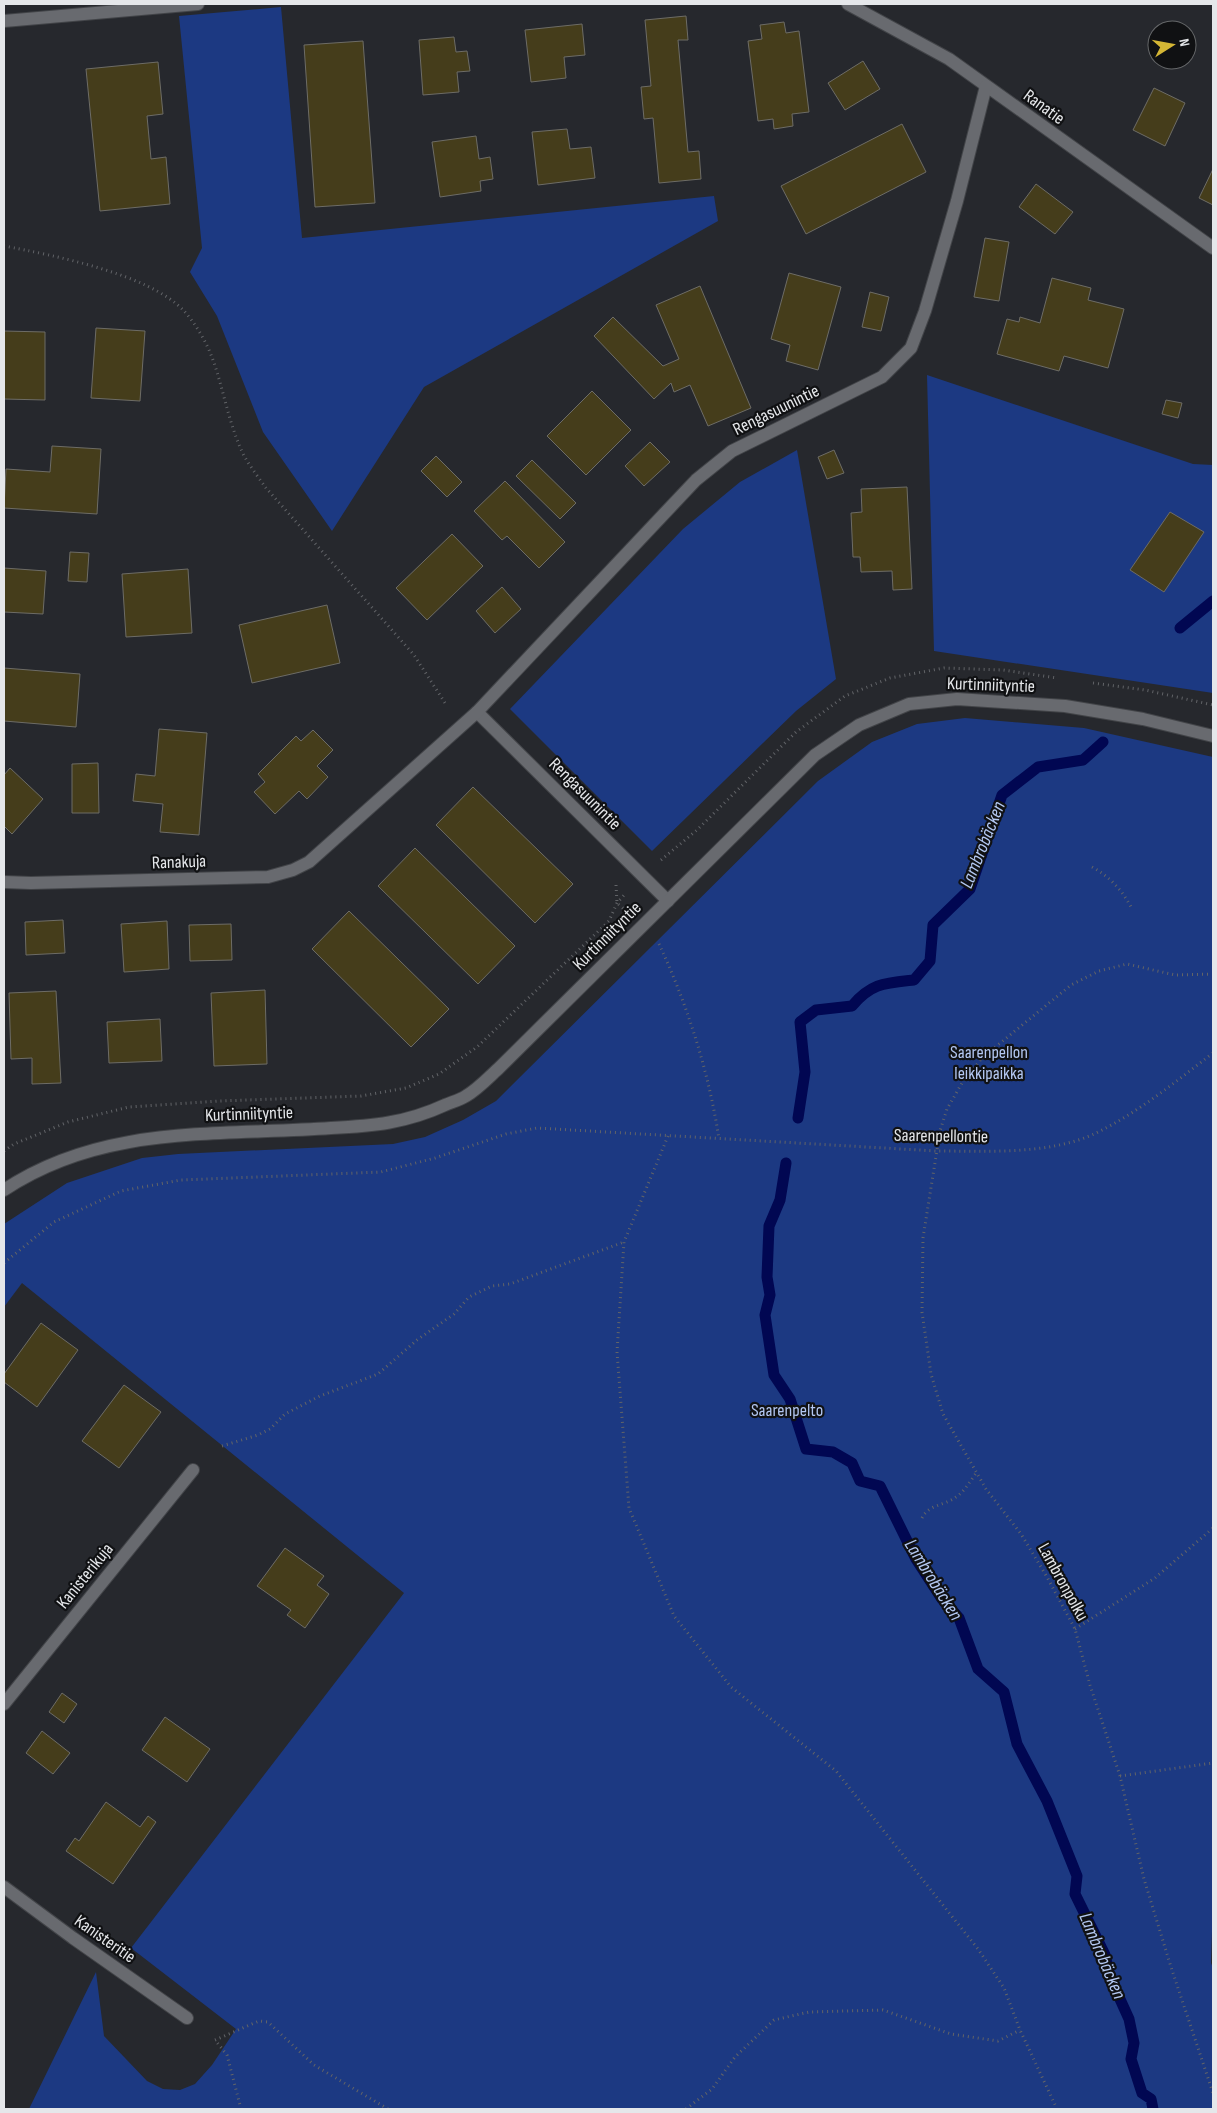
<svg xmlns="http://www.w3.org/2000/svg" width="1217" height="2113" font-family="'Sofia Sans Condensed',sans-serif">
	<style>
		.green { fill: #1c3982 }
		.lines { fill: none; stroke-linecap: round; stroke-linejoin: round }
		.stream { stroke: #010752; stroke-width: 11 }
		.building { fill: #453d1b; stroke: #6d6c66 }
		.street-casing { stroke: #424448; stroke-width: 14 }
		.secondary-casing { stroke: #424448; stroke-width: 14 }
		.path { stroke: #626468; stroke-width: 3; stroke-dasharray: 1 4; stroke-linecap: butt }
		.street { stroke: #686a6f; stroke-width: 12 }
		.secondary { stroke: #686a6f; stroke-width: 12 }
		.labels { text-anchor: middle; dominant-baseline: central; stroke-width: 4.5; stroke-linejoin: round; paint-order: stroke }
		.street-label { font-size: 18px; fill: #e5e7ea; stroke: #101113 }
		.park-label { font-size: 18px; fill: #b3c7f2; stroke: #101113 }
		.water-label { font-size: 19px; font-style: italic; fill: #b3c8f2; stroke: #101113 }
	</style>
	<rect width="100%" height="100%" fill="#26282d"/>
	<g class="green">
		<polygon points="281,7 302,238 714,196 718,221 424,387 332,531 263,432 217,316 190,272 202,248 179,16"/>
		<polygon points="927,375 1193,464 1213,465 1213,693 934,651"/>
		<polygon points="797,450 836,679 796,711 652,851 510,709 683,529 740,482"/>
		<polygon points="965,718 1084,728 1213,757 1213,1900 1211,1963 1213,1968 1213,2109 29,2109 96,1972 104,2036 147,2081 163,2089 180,2090 195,2084 212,2065 236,2029 131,1948 404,1593 22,1283 4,1307 4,1224 67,1183 142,1158 178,1154 393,1144 425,1137 463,1120 496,1101 818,781 872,742 917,724"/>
	</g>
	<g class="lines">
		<g class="stream">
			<polyline points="1180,628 1213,601"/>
			<path d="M798 1118 805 1072 800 1022 816 1010 852 1006C871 983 885 983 914 980L930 961 933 925 970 889 1002 795 1038 767 1083 760 1103 742"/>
			<polyline points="786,1163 780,1200 769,1226 767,1277 770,1295 765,1315 774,1375 790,1399 806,1449 833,1452 852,1463 860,1481 880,1486 916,1559 942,1599 959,1618 978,1669 1004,1692 1017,1744 1047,1801 1077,1876 1075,1894 1105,1955 1110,1977 1129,2019 1134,2043 1131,2059 1142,2093 1151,2099 1153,2109"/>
		</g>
	</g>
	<g class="building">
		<polygon points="686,16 688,40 678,40 688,152 699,151 701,179 659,183 653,118 644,119 641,87 651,86 645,20"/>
		<polygon points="784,22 786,33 799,31 809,112 792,114 793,126 774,129 773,119 758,121 748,41 762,39 760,25"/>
		<polygon points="582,24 585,55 564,57 566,78 531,82 525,30"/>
		<polygon points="454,37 456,52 467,51 470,71 457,72 459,92 423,95 419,40"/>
		<polygon points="363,41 375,203 315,207 304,45"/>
		<polygon points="863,61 880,89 845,110 828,83"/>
		<polygon points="158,62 163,114 147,116 151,159 166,157 170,204 100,211 86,69"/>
		<polygon points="1154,88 1185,103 1165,146 1133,130"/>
		<polygon points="902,124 926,172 806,234 781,186"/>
		<polygon points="567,129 570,149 591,147 595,178 538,185 532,132"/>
		<polygon points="476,136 479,159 490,157 493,179 480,181 481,191 440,197 432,142"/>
		<polygon points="1213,169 1213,205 1199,198"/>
		<polygon points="1036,184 1073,212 1055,234 1019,207"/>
		<polygon points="985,238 1009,242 999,301 974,297"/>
		<polygon points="789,273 841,287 818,370 786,361 790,345 771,339"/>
		<polygon points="1052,278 1091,288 1088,300 1124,309 1108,368 1064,356 1059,371 997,354 1007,319 1019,322 1020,317 1040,323"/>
		<polygon points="700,286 751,408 708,426 690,385 674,392 671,383 654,399 594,336 613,317 663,366 679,359 656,305"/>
		<polygon points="870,292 889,297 881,331 862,327"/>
		<polygon points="96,328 145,331 140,401 91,398"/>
		<polygon points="4,331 45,332 45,400 4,399"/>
		<polygon points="592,391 631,430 586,475 547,436"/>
		<polygon points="1166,400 1182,403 1178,418 1162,414"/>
		<polygon points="650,442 670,462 644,486 625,466"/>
		<polygon points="52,446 101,449 97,514 4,508 6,469 50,472"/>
		<polygon points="834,450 844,473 827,479 818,457"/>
		<polygon points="436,456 462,482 447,497 421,471"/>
		<polygon points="532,460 576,503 560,519 516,476"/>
		<polygon points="505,481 565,542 539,568 507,536 502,540 474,511"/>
		<polygon points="907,487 912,589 893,590 892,571 861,572 860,557 853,557 851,513 862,512 861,489"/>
		<polygon points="1170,512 1204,532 1164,592 1130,570"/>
		<polygon points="452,534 483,566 427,620 396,588"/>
		<polygon points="70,552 89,553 87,582 68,581"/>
		<polygon points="4,568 46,571 43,614 4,612"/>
		<polygon points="188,569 192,633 126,637 122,574"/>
		<polygon points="502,587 521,609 495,633 476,611"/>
		<polygon points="327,605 340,663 252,683 239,625"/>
		<polygon points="4,668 80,674 76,727 4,721"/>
		<polygon points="159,729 207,733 199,835 160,832 163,804 133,801 136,774 155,776"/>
		<polygon points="313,730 333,750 317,766 328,777 307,799 299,791 275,814 254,792 265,782 258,774 296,736 301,741"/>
		<polygon points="98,763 99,813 72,813 72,764"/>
		<polygon points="10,768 43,799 12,834 4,826 4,775"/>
		<polygon points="473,787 573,884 535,923 436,825"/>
		<polygon points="415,848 515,946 478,984 378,886"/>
		<polygon points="349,911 449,1009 411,1047 312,949"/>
		<polygon points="63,920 65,953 26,955 25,922"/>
		<polygon points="167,921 169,969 124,972 121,924"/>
		<polygon points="231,924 232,960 190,961 189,925"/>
		<polygon points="265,990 267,1064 214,1066 211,993"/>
		<polygon points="56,991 61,1083 32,1084 32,1058 11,1059 9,993"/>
		<polygon points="160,1019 162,1061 109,1063 107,1022"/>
		<polygon points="41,1323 78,1350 37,1407 4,1382 4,1374"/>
		<polygon points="124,1385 161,1412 119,1468 82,1441"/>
		<polygon points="285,1548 324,1576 317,1585 329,1594 305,1628 287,1615 291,1610 257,1586"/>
		<polygon points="62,1693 77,1704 64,1723 49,1712"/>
		<polygon points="165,1717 210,1749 187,1782 142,1750"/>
		<polygon points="42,1731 70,1753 53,1774 26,1753"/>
		<polygon points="106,1802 140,1827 148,1816 156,1822 113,1884 66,1851 75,1838 79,1841"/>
	</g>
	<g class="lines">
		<defs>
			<g id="street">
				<polyline points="848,4 949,59 1213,248"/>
				<polyline points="4,21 198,4"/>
				<polyline points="477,712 668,901"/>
				<polyline points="4,882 31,883 268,877 293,870 309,862 477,712 696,480 732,451 882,377 911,348 925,311 957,201 986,86"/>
				<polyline points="4,1704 193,1470"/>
				<polyline points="4,1887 73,1938 187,2018"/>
			</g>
			<path id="secondary" d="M4 1190C103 1124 218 1136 331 1128 373 1126 406 1123 445 1105 452 1102 460 1100 466 1096 478 1089 488 1078 498 1069L815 755 859 725 909 704 957 699 1065 706 1143 719 1213 736"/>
		</defs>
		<use href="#street" class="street-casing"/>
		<use href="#secondary" class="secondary-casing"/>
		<g class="path">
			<path d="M4 246C52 255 150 274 184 311 196 324 207 343 213 360 223 388 228 419 240 447 246 462 257 475 266 488L414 655 447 706"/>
			<polyline points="1093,683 1145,690 1213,705"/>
			<polyline points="661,860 697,830 796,732 845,696 890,678 944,668 1003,670 1057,678"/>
			<path d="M1092 867C1109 876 1122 890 1131 907"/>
			<polyline points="616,885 617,903 625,910"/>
			<path d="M659 944C688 1006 709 1073 719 1139"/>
			<polyline points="1213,974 1175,975 1127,964 1099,971 1071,985 982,1058 962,1083 947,1109 940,1131 923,1238 922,1312 931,1374 943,1414 986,1489 1021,1534 1047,1577 1075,1629 1090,1685 1120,1776 1144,1879 1171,1967 1213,2093"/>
			<polyline points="668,1136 624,1242 617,1352 629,1508 674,1616 731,1687 836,1771 978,1949 1004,1988 1020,2030 1057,2109"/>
			<polyline points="4,1151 14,1144 68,1122 129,1107 219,1101 361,1096 406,1088 439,1074 477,1047 609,921 617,903 626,893"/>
			<path d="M4 1263 54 1222 121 1191 181 1180 381 1172 435 1158 506 1134 537 1128 936 1151C986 1151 1048 1155 1094 1134 1138 1113 1175 1082 1213 1053"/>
			<polyline points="222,1446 258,1435 270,1429 285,1414 320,1396 378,1374 417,1340 454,1314 469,1297 492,1286 510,1284 624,1242"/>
			<path d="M922 1518C929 1504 944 1506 956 1497 965 1491 970 1481 977 1472"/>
			<polyline points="1075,1629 1155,1578 1213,1528"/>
			<polyline points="1120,1776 1213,1763"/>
			<polyline points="241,2109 227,2055 215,2040 259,2021 268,2022 314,2065 388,2109"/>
			<polyline points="686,2109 712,2089 735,2057 774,2020 809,2012 883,2010 951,2034 998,2041 1020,2030"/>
		</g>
		<use href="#street" class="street"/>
		<use href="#secondary" class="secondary"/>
	</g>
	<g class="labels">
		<g class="street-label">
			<text transform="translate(1044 107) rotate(36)">Ranatie</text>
			<text transform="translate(776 410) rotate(-26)">Rengasuunintie</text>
			<text transform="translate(991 685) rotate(2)">Kurtinniityntie</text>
			<text transform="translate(585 794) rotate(45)">Rengasuunintie</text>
			<text transform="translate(179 862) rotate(-2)">Ranakuja</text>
			<text transform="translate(607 936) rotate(-45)">Kurtinniityntie</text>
			<text transform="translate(249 1114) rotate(-2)">Kurtinniityntie</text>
			<text transform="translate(941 1136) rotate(1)">Saarenpellontie</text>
			<text transform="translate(85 1576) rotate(-51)">Kanisterikuja</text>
			<text transform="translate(1063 1582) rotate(61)">Lambronpolku</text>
			<text transform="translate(105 1939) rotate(35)">Kanisteritie</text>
		</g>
		<g class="park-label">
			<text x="989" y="1052">Saarenpellon<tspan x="989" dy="21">leikkipaikka</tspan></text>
			<text x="787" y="1410">Saarenpelto</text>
		</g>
		<g class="water-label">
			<text transform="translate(983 845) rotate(-68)">Lambrobäcken</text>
			<text transform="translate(933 1580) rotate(58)">Lambrobäcken</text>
			<text transform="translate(1102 1956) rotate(67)">Lambrobäcken</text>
		</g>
	</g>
	<rect width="1217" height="2113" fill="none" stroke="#e5e7ea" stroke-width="10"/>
	<g transform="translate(1172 45) rotate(79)"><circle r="24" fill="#101113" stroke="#656769"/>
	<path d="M0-4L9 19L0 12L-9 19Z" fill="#d4b635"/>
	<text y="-8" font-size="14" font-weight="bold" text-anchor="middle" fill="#e5e7ea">N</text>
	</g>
</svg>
